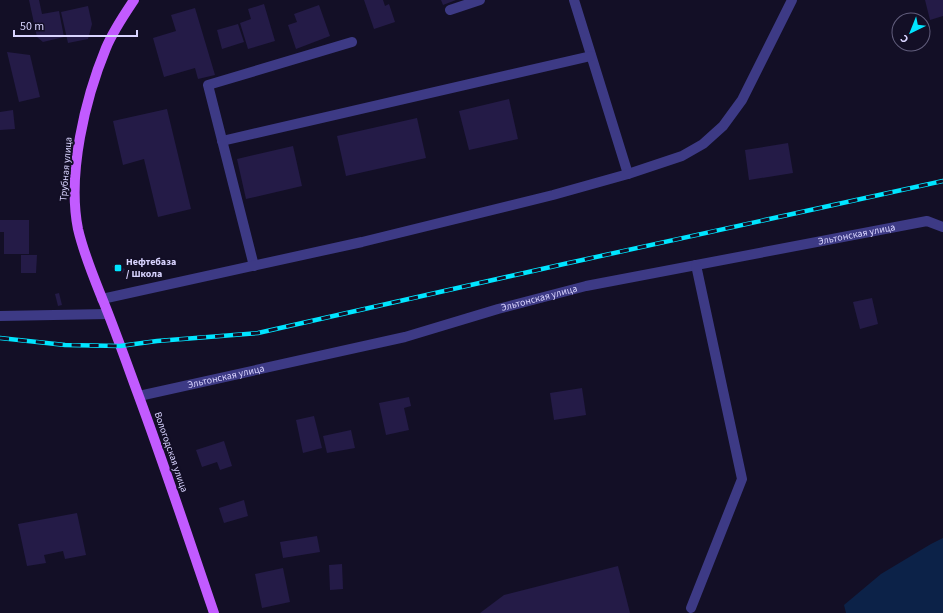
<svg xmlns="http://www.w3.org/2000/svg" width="943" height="613" font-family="'Source Sans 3',sans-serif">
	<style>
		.water { fill: #0c2248 }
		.building { fill: #241b47 }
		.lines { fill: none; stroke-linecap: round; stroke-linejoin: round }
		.minor { stroke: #3d3a85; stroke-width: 10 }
		.major { stroke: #c25bff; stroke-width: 10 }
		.rail-casing { stroke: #00e5ff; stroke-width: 4.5 }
		.rail { stroke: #130f26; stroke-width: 3; stroke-dasharray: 9; stroke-linecap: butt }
		.poi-dot { fill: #00e5ff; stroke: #130f26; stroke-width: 1.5 }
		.labels { text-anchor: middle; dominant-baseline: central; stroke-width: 4; stroke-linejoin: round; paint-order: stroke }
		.street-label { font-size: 10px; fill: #d9d4ff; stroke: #130f26 }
		.poi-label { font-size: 10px; font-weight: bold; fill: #d9d4ff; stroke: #130f26; text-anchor: start }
	</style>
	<rect width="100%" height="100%" fill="#130f26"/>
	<polygon class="water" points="943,538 943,613 846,613 844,605 881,574 931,544"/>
	<g class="building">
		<polygon points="29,0 39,0 42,14 59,11 64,37 43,42 37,37"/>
		<polygon points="364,0 383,0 385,6 389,4 395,22 374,29"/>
		<polygon points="441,0 456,0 443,5"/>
		<polygon points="925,0 943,0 943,16 930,20"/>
		<polygon points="264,4 275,41 248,49 240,23 251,19 248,9"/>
		<polygon points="319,5 330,36 296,49 288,25 297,22 294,14"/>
		<polygon points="88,6 92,24 88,39 68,43 61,12"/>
		<polygon points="195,8 215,75 198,79 195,68 164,77 153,38 176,31 171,15"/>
		<polygon points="238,24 244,42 222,49 217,30"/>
		<polygon points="7,52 30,55 40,97 19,102"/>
		<polygon points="509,99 518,139 469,150 459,111"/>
		<polygon points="167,109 191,209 158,217 144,159 123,165 113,121"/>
		<polygon points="13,110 15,129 0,130 0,112"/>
		<polygon points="417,118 426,158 346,176 337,136"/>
		<polygon points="788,143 793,173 749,180 745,150"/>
		<polygon points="293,146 302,186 246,199 237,159"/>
		<polygon points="0,220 29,220 29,254 4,254 4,232 0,232"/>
		<polygon points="21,255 37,255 36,273 21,273"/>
		<polygon points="114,264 125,269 123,273 112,267"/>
		<polygon points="59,293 62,305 58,306 55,294"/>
		<polygon points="872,298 878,324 860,329 853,302"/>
		<polygon points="582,388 586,415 554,420 550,393"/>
		<polygon points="409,397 411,406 404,408 409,430 386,435 379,403"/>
		<polygon points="314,416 322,448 303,453 296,420"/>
		<polygon points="351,430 355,448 327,453 323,436"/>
		<polygon points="224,441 232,466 220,470 217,462 202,467 196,450"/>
		<polygon points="244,500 248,516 224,523 219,508"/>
		<polygon points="77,513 86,555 65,559 63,551 44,555 46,563 27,566 18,524"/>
		<polygon points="317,536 320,552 283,558 280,542"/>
		<polygon points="342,564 343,589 330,590 329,565"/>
		<polygon points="618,566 630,613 480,613 504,595"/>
		<polygon points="283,568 290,602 262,608 255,574"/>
	</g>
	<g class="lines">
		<g class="minor">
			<polyline points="574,0 628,174"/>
			<polyline points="450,10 480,0"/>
			<polyline points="222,141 591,56"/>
			<polyline points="254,266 208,85 352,42"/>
			<polyline points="102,299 362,242 553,195 628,174 682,156 703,144 723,126 742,100 792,0"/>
			<polyline points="0,316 108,314"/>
			<path id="s1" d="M139 396 405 337 498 309 586 286 927 221 943 227"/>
			<polyline points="691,608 742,479 696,265"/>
		</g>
		<path class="major" d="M134 0C124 15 113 31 106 48 85 99 67 174 78 229 84 255 94 278 104 303 116 333 127 364 138 394 165 467 189 540 214 613"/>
		<defs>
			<polyline id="rail" points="0,338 65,345 120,346 157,341 258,333 564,264 943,181"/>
		</defs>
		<use href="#rail" class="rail-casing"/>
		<use href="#rail" class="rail"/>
	</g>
	<rect class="poi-dot" x="114" y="264" width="8" height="8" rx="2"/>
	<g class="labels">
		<g class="street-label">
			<text transform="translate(66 169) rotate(-85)">Трубная улица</text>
			<text stroke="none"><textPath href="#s1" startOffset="736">Эльтонская улица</textPath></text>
			<text stroke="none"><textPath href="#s1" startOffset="412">Эльтонская улица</textPath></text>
			<text stroke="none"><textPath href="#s1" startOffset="89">Эльтонская улица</textPath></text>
			<text transform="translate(171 452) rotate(71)">Вологодская улица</text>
		</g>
		<g class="poi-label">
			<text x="126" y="262">Нефтебаза<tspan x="126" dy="12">/ Школа</tspan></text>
		</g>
	</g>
	<g transform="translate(911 32) rotate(223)"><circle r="19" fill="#130f26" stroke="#625e7d"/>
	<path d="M0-3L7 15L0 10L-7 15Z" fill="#00e5ff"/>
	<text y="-6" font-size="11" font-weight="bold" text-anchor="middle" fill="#d9d4ff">С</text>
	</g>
	<path d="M14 30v6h123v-6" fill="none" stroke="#d9d4ff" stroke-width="2"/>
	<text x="20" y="30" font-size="12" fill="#d9d4ff" stroke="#130f26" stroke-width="3" paint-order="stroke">50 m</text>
</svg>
